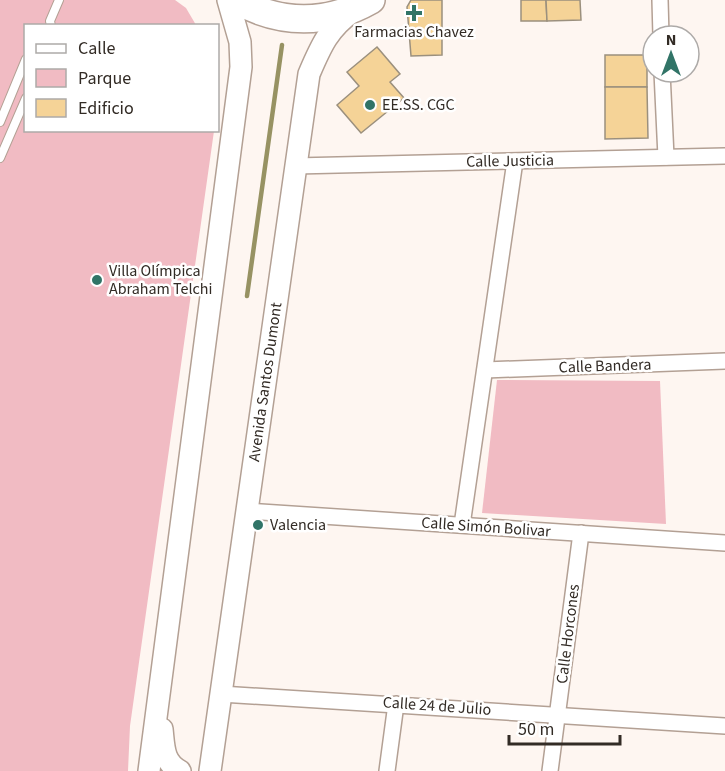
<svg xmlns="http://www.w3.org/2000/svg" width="725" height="771" font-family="'Source Sans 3',sans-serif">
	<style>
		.green { fill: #f1bbc3 }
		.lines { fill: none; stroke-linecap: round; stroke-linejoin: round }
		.stream { stroke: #979263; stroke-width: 4.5 }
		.building { fill: #f5d397; stroke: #9b907e; stroke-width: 1.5 }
		.lane-casing { stroke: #b3a094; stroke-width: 10 }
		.street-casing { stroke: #b3a094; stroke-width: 18 }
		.secondary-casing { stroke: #b3a094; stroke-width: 24 }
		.highway-casing { stroke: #b3a094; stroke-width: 30 }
		.lane { stroke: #fff; stroke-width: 8 }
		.street { stroke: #fff; stroke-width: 15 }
		.secondary { stroke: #fff; stroke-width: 21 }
		.highway { stroke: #fff; stroke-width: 27 }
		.poi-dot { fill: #317467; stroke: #fff; stroke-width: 2 }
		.labels { text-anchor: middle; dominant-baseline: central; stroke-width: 5; stroke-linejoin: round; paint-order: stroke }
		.poi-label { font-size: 16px; fill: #322b25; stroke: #fff; text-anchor: start }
		.street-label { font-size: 16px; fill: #322b25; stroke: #fff }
	</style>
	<rect width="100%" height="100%" fill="#fef6f1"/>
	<g class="green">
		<polygon points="0,0 175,0 186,8 196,25 26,26 26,130 214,131 130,726 128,771 0,771"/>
		<polygon points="497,380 660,381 666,524 482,513"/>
	</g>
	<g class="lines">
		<polyline class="stream" points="247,296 282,45"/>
	</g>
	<g class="building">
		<polygon points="411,0 442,0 442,55 411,56 407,7"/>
		<polygon points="521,0 546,0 547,21 521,21"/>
		<polygon points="546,0 580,0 581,20 547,21"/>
		<polygon points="377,47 400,74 390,82 404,98 361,133 337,105 359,86 347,72"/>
		<rect x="605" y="55" width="42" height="32"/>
		<polygon points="605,87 647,87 648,138 605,139"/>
	</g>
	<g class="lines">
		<defs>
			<g id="lane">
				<polyline points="51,26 50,21 59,0"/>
				<polyline points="0,122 26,59"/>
				<polyline points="0,158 26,98"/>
			</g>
			<g id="street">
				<polyline points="660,0 661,36"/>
				<polyline points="662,72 666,157"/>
				<polyline points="295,166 725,156"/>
				<polyline points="485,370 725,361"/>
				<polyline points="248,511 725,543"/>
				<polyline points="462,525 515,161"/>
				<polyline points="221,694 725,726"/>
				<polyline points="387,771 396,704"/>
				<polyline points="550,771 581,533"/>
			</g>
			<g id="secondary">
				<path d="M162 729C164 747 163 762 180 771"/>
				<polyline points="149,771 241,67 240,42 228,0"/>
				<path id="s1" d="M210 771 309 74C321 46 328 29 353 11"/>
			</g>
			<path id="highway" d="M236 0C281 25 327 25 371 0"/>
		</defs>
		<use href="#lane" class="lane-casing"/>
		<use href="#street" class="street-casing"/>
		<use href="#secondary" class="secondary-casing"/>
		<use href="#highway" class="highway-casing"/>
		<use href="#lane" class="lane"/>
		<use href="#street" class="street"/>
		<use href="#secondary" class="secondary"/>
		<use href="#highway" class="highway"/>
	</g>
	<g class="poi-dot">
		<path d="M411 4h6v6h6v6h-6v6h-6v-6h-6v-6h6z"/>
		<circle cx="370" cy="105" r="6"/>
		<circle cx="97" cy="280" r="6"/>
		<circle cx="258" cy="525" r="6"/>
	</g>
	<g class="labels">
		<g class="poi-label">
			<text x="414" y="32" text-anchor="middle">Farmacias Chavez</text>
			<text x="382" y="105">EE.SS. CGC</text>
			<text x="109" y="271">Villa Olímpica<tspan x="109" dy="18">Abraham Telchi</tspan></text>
			<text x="270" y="525">Valencia</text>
		</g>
		<g class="street-label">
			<text transform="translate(510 161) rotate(-1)">Calle Justicia</text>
			<text transform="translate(605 366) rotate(-2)">Calle Bandera</text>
			<text stroke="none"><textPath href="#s1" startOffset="393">Avenida Santos Dumont</textPath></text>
			<text transform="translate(486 527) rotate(4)">Calle Simón Bolivar</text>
			<text transform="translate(568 634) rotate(-83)">Calle Horcones</text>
			<text transform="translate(437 706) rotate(4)">Calle 24 de Julio</text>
		</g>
	</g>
	<rect x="24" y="24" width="195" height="108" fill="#ffffff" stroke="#adaaa8" stroke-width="1.5"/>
	<rect x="36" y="44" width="30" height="9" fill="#ffffff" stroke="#adaaa8" stroke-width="1.5"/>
	<text x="78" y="54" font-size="18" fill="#322b25">Calle</text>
	<rect x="36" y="69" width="30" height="18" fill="#f1bbc3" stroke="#adaaa8" stroke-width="1.5"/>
	<text x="78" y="84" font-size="18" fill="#322b25">Parque</text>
	<rect x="36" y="99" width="30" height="18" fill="#f5d397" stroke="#adaaa8" stroke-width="1.5"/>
	<text x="78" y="114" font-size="18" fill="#322b25">Edificio</text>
	<g transform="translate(671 54)"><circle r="28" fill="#ffffff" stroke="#adaaa8" stroke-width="1.5"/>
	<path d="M0-4.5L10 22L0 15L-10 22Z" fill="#317467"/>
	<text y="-9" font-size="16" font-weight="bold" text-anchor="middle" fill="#322b25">N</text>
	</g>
	<path d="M509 735v9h111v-9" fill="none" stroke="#322b25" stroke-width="3"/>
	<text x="518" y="735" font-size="18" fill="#322b25" stroke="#ffffff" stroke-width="4.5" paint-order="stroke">50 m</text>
</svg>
